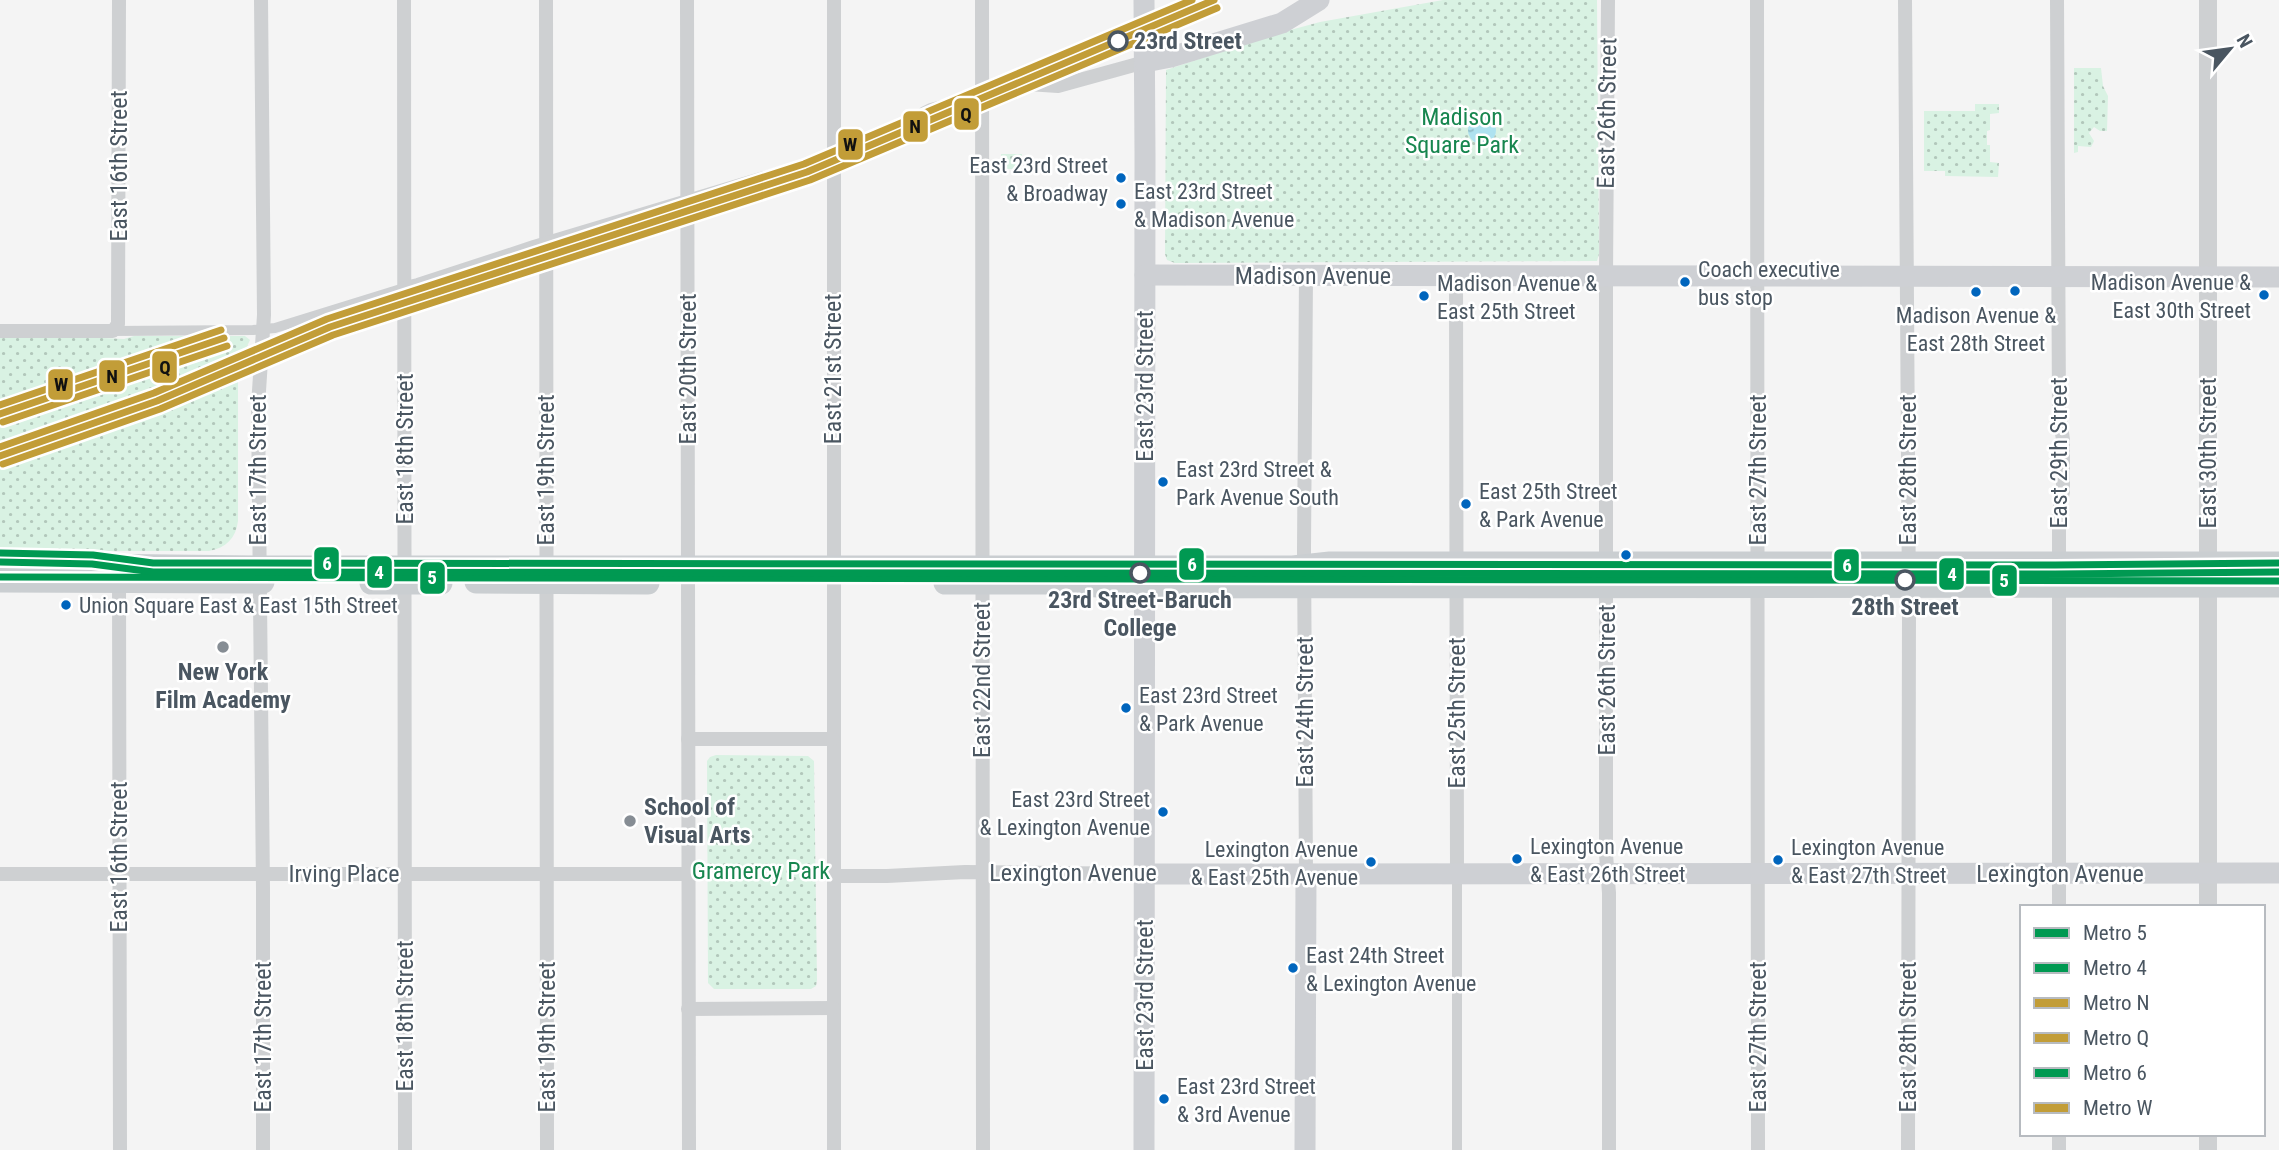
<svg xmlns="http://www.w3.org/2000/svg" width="2279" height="1150" font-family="'Roboto Condensed',sans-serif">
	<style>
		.park { fill: url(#park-dots) }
		.water { fill: url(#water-ripples) }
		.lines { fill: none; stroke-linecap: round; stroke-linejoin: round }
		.pedestrian { stroke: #ced0d2; stroke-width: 10 }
		.minor { stroke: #ced0d2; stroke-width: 14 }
		.tertiary { stroke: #ced0d2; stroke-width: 18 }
		.secondary { stroke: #ced0d4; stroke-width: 21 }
		.primary { stroke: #caced1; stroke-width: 23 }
		.metro-1-casing { stroke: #fff; stroke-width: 12 }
		.metro-2-casing { stroke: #fff; stroke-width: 12 }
		.metro-3-casing { stroke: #fff; stroke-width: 12 }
		.metro-4-casing { stroke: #fff; stroke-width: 12 }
		.metro-5-casing { stroke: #fff; stroke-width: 12 }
		.metro-6-casing { stroke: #fff; stroke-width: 12 }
		.metro-1 { stroke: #009952; stroke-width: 7 }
		.metro-2 { stroke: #009952; stroke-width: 7 }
		.metro-3 { stroke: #c29d38; stroke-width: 7 }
		.metro-4 { stroke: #c29d38; stroke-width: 7 }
		.metro-5 { stroke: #009952; stroke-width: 7 }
		.metro-6 { stroke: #c29d38; stroke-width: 7 }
		.stop-dot { fill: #fff; stroke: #4a5661; stroke-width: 3.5 }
		.bus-dot { fill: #0065bd; stroke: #fff; stroke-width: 2.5 }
		.poi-dot { fill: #868d94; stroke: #fff; stroke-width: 2.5 }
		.labels { text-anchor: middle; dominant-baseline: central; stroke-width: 5; stroke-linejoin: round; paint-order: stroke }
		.bus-label { font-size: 22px; fill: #4a5661; stroke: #fff; text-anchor: start }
		.stop-label { font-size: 24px; font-weight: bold; fill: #4a5661; stroke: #fff }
		.street-label { font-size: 24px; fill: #4a5661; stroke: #fff }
		.park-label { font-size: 24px; fill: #17864f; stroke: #fff }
		.poi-label { font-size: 24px; font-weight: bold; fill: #4a5661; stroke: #fff }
		.line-badge { stroke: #fff; stroke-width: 2.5 }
		.badge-label { font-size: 19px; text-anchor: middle; font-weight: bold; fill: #fff }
		.pale-badge-label { font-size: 19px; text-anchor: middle; font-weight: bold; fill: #111 }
	</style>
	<defs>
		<pattern id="park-dots" width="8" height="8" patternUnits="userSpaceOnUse" patternTransform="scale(1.75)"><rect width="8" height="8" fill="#d9f2e3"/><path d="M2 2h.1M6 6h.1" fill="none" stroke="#b2c7bb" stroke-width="1.8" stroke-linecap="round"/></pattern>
		<pattern id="water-ripples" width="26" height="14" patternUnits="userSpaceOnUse" patternTransform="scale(1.75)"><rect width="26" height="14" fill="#aee2f0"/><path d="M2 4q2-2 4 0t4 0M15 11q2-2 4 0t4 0" fill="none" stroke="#90bac6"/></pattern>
	</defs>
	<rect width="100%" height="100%" fill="#f4f4f4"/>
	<g class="park">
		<polygon points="1443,0 1597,0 1599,254 1597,261 1175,263 1167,260 1165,254 1166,70 1268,36 1320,22"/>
		<polygon points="2074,68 2101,68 2103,86 2108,96 2107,131 2100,131 2094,127 2089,133 2094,141 2091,147 2078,146 2078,152 2074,153"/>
		<polygon points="1975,104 1999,104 1999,113 1990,114 1990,130 1987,131 1987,145 1990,145 1990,162 1999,163 1998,177 1945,176 1945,171 1924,171 1924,111 1975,111"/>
		<rect x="1001" y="154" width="21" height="15"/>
		<path d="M134 336H245L250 340 240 361 238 372V521C236 538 226 548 209 551H0V337H82L124 339Z"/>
		<polygon points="716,755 808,756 814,761 817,980 816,986 811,989 714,989 708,983 707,761 710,757"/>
	</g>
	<circle class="water" cx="1482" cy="130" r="14"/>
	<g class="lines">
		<g class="pedestrian">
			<polyline points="113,331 253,330 275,328 404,288"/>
			<polyline points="1457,1150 1457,874"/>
		</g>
		<g class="minor">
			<polyline points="261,0 264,315 258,406 263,889 263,1150"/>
			<polyline points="404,0 405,1150"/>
			<polyline points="546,0 547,1150"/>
			<polyline points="687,0 689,1150"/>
			<polyline points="834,0 834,1150"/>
			<polyline points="982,0 983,1150"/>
			<polyline points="1608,0 1606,277 1606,854 1609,893 1609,1150"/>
			<polyline points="1757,0 1758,1150"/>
			<polyline points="1905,0 1909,607 1908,1150"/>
			<polyline points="2057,0 2059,412 2063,440 2063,492 2059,511 2059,907"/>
			<polyline points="1456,277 1457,874"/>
			<polyline points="404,288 418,285 534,247 908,135 925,113 931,110 1028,84 1058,86 1145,62"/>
			<polyline points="0,331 113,331 118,324 119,0"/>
			<polyline points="119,577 120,1150"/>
			<polyline points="688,739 833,739"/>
			<polyline points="0,874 688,874"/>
			<polyline points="1306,874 1304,549 1306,275"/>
			<polyline points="833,876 887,876 965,872 1144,874"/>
			<polyline points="688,1009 833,1008"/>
			<polyline points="2059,1134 2059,1150"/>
		</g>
		<g class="tertiary">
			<polyline points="2208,0 2208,907"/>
			<polyline points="2208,1150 2208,1134"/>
		</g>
		<g class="secondary">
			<polyline points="1144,0 1145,154 1144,1150"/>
			<polyline points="1145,62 1171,57 1282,23 1319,0"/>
			<polyline points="1145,275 2279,277"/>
			<polyline points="1144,874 2279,873"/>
			<polyline points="1305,1150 1306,874"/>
		</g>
		<g class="primary">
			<polyline points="0,564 259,567 1293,567 1330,563 2279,563"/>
			<polyline points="0,581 263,582"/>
			<polyline points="476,582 648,583"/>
			<polyline points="371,583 441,583"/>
			<polyline points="945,583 1059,583 1110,587 2279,586"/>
		</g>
		<defs>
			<polyline id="metro-1" points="0,577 2279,581"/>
			<polyline id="metro-2" points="0,562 92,564 153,572 2055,574 2279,572"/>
			<g id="metro-3">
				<polyline points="0,414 224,338"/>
				<polyline points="0,456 157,401 330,327 807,172 1214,0"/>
			</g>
			<g id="metro-4">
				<polyline points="3,422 227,346"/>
				<polyline points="3,464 160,409 333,335 810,180 1217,8"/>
			</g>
			<polyline id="metro-5" points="0,553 93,555 153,563 2055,565 2279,563"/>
			<g id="metro-6">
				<polyline points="0,405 221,330"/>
				<polyline points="0,447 154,393 327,319 804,164 1192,0"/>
			</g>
		</defs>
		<use href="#metro-1" class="metro-1-casing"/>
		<use href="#metro-2" class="metro-2-casing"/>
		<use href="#metro-3" class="metro-3-casing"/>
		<use href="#metro-4" class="metro-4-casing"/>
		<use href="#metro-5" class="metro-5-casing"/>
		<use href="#metro-6" class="metro-6-casing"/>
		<use href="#metro-1" class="metro-1"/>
		<use href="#metro-2" class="metro-2"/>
		<use href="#metro-3" class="metro-3"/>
		<use href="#metro-4" class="metro-4"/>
		<use href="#metro-5" class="metro-5"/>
		<use href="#metro-6" class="metro-6"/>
	</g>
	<g class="stop-dot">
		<circle cx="1118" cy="41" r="9"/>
		<circle cx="1140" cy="573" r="9"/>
		<circle cx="1905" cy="580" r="9"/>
	</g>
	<g class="bus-dot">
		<circle cx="1121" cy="178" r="6"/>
		<circle cx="1121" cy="204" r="6"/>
		<circle cx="1685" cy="282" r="6"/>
		<circle cx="2015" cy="291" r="6"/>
		<circle cx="1976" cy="292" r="6"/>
		<circle cx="2264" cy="295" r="6"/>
		<circle cx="1424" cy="296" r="6"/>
		<circle cx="1163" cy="482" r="6"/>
		<circle cx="1466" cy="504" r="6"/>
		<circle cx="1626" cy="555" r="6"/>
		<circle cx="66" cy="605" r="6"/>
		<circle cx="1126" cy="708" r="6"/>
		<circle cx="1163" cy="812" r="6"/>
		<circle cx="1517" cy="859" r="6"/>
		<circle cx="1778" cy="860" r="6"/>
		<circle cx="1371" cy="862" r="6"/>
		<circle cx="1293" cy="968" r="6"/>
		<circle cx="1164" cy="1099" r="6"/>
	</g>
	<g class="poi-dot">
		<circle cx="223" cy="647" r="7"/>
		<circle cx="630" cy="821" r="7"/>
	</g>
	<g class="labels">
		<g class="bus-label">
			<text x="1108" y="165" text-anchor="end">East 23rd Street<tspan x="1108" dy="28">&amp; Broadway</tspan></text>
			<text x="1134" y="191">East 23rd Street<tspan x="1134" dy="28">&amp; Madison Avenue</tspan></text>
			<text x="1698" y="269">Coach executive<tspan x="1698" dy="28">bus stop</tspan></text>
			<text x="2251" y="282" text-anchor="end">Madison Avenue &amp;<tspan x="2251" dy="28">East 30th Street</tspan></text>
			<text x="1437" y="283">Madison Avenue &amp;<tspan x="1437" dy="28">East 25th Street</tspan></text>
			<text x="1976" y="315" text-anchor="middle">Madison Avenue &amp;<tspan x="1976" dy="28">East 28th Street</tspan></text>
			<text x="1176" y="469">East 23rd Street &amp;<tspan x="1176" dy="28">Park Avenue South</tspan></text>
			<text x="1479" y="491">East 25th Street<tspan x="1479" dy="28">&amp; Park Avenue</tspan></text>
			<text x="79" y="605">Union Square East &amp; East 15th Street</text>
			<text x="1139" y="695">East 23rd Street<tspan x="1139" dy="28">&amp; Park Avenue</tspan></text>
			<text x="1150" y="799" text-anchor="end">East 23rd Street<tspan x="1150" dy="28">&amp; Lexington Avenue</tspan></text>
			<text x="1530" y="846">Lexington Avenue<tspan x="1530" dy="28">&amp; East 26th Street</tspan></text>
			<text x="1791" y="847">Lexington Avenue<tspan x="1791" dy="28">&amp; East 27th Street</tspan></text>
			<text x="1358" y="849" text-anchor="end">Lexington Avenue<tspan x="1358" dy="28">&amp; East 25th Avenue</tspan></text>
			<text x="1306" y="955">East 24th Street<tspan x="1306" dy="28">&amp; Lexington Avenue</tspan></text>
			<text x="1177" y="1086">East 23rd Street<tspan x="1177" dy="28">&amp; 3rd Avenue</tspan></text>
		</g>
		<g class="stop-label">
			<text x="1134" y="41" text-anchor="start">23rd Street</text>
			<text x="1140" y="600">23rd Street-Baruch<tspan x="1140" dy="28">College</tspan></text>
			<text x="1905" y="607">28th Street</text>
		</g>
		<g class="street-label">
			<text transform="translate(1607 113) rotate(-89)">East 26th Street</text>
			<text transform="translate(119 166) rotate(-90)">East 16th Street</text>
			<text x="1313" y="276">Madison Avenue</text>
			<text transform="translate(688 369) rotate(-90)">East 20th Street</text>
			<text transform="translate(833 369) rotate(-90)">East 21st Street</text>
			<text transform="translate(1145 386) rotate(-90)">East 23rd Street</text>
			<text transform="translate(405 449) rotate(-90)">East 18th Street</text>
			<text transform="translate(2059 453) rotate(-90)">East 29th Street</text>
			<text transform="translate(2208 453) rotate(-90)">East 30th Street</text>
			<text transform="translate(258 470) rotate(-90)">East 17th Street</text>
			<text transform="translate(546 470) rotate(-90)">East 19th Street</text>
			<text transform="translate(1758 470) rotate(-90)">East 27th Street</text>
			<text transform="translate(1908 470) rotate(-90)">East 28th Street</text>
			<text transform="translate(982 680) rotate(-90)">East 22nd Street</text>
			<text transform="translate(1607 680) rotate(-90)">East 26th Street</text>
			<text transform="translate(1305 712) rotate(-90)">East 24th Street</text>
			<text transform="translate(1457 713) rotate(-90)">East 25th Street</text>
			<text transform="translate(119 857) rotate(-90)">East 16th Street</text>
			<text x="1073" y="873">Lexington Avenue</text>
			<text x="344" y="874">Irving Place</text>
			<text x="2060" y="874">Lexington Avenue</text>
			<text transform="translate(1145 995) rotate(-90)">East 23rd Street</text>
			<text transform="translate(405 1016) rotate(-90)">East 18th Street</text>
			<text transform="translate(263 1037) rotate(-90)">East 17th Street</text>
			<text transform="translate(547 1037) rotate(-90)">East 19th Street</text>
			<text transform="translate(1758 1037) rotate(-90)">East 27th Street</text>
			<text transform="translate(1908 1037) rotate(-90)">East 28th Street</text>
		</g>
		<g class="park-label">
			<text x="1462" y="117">Madison<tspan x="1462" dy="28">Square Park</tspan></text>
			<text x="761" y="871">Gramercy Park</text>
		</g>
		<g class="poi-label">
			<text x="223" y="672">New York<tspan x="223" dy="28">Film Academy</tspan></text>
			<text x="644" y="807" text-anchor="start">School of<tspan x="644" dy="28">Visual Arts</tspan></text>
		</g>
	</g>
	<g class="line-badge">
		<rect x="953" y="97" width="27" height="34" rx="7" fill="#c29d38"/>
		<rect x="902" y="110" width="27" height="33" rx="7" fill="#c29d38"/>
		<rect x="837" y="128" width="27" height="33" rx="7" fill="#c29d38"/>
		<rect x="151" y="350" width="27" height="34" rx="7" fill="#c29d38"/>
		<rect x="98" y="359" width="28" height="34" rx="7" fill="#c29d38"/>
		<rect x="47" y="368" width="27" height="33" rx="7" fill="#c29d38"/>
		<rect x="313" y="546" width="27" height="34" rx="7" fill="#009952"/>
		<rect x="1178" y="547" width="27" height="34" rx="7" fill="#009952"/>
		<rect x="1833" y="548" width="27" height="34" rx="7" fill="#009952"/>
		<rect x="366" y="555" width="27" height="34" rx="7" fill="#009952"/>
		<rect x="1938" y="557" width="27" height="34" rx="7" fill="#009952"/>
		<rect x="419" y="561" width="27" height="34" rx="7" fill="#009952"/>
		<rect x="1991" y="564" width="27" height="33" rx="7" fill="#009952"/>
	</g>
	<g class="badge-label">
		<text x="327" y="570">6</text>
		<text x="1192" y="571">6</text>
		<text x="1847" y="572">6</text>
		<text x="379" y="579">4</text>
		<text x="1952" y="581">4</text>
		<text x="432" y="584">5</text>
		<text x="2004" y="587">5</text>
	</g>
	<g class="pale-badge-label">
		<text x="966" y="121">Q</text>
		<text x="915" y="133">N</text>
		<text x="850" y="151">W</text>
		<text x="165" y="374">Q</text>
		<text x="112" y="383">N</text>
		<text x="61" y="391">W</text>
	</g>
	<rect x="2020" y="905" width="245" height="231" fill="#ffffff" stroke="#b7bbc0" stroke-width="2"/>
	<rect x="2034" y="928" width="35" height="10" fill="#009952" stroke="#b7bbc0" stroke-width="2"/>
	<text x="2083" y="940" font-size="21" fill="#4a5661">Metro 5</text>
	<rect x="2034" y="963" width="35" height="10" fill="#009952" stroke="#b7bbc0" stroke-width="2"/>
	<text x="2083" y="975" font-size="21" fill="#4a5661">Metro 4</text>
	<rect x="2034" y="998" width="35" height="10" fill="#c29d38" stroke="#b7bbc0" stroke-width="2"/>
	<text x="2083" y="1010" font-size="21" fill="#4a5661">Metro N</text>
	<rect x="2034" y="1033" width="35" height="10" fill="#c29d38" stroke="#b7bbc0" stroke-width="2"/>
	<text x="2083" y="1045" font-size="21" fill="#4a5661">Metro Q</text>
	<rect x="2034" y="1068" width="35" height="10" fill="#009952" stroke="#b7bbc0" stroke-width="2"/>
	<text x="2083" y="1080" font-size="21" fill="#4a5661">Metro 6</text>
	<rect x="2034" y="1103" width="35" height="10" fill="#c29d38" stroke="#b7bbc0" stroke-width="2"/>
	<text x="2083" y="1115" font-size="21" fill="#4a5661">Metro W</text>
	<g transform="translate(2230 49) rotate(61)" stroke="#ffffff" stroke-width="5" paint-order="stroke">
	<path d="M0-5L12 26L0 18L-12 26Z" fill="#4a5661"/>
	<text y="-10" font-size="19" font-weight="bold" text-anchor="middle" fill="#4a5661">N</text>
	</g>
</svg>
